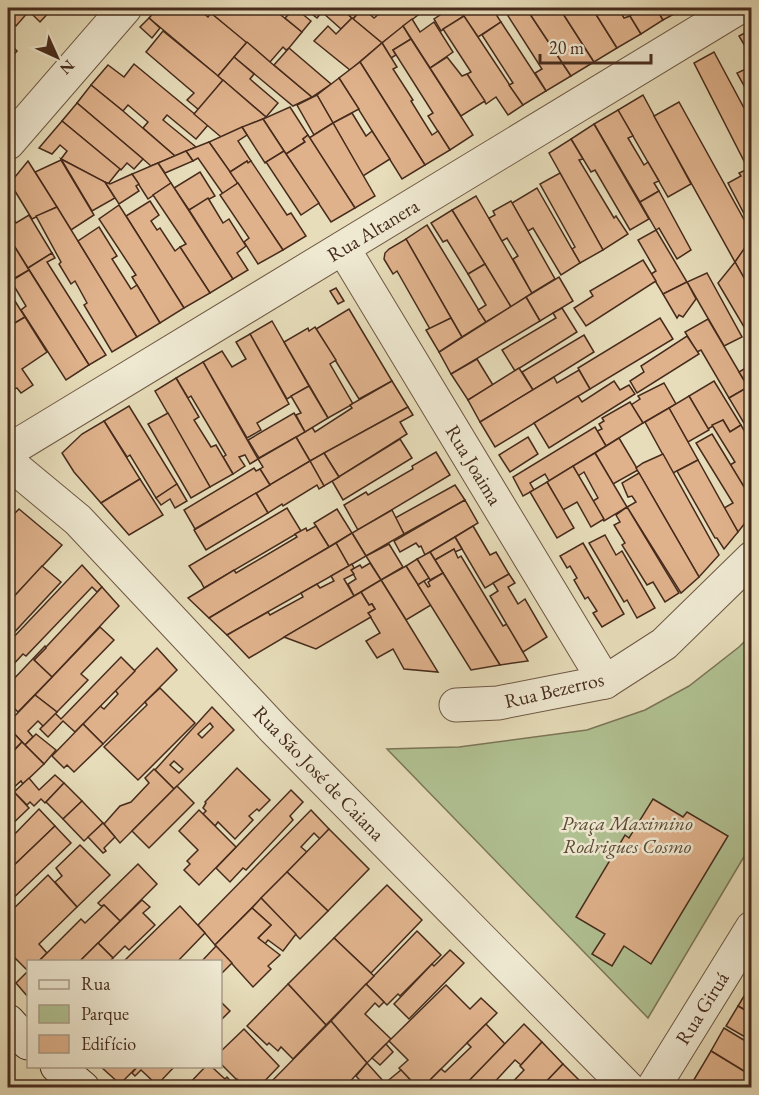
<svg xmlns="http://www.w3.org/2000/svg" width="759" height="1095" font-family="'EB Garamond',serif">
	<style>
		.green { fill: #b1c293; stroke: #7c7658; stroke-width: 1.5 }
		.building { fill: #dfb28c; stroke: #462b1c; stroke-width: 1.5; fill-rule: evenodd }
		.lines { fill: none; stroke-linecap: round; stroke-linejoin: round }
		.street-casing { stroke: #6e5844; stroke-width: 35 }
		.secondary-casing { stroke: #462b1c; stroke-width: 35 }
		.street { stroke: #efe9d2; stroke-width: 33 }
		.secondary { stroke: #efe9d2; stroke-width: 33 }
		.labels { text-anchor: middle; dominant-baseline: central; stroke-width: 5; stroke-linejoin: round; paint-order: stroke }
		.street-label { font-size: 20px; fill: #462b1c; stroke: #efe9d2 }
		.park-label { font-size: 20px; font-style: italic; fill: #5b4934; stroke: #efe9d2 }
	</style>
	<rect width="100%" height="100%" fill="#e7ddba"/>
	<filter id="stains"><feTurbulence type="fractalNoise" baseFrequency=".00333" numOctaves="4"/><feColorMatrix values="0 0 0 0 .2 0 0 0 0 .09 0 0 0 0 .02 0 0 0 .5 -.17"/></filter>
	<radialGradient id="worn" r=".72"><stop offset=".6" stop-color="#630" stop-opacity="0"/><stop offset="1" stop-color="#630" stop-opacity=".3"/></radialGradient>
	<polygon class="green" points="751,635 751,845 648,1018 387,749 459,747 587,730 645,710 689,686 739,647"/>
	<g class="building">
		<polygon points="8,8 53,8 40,22 29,11 16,26 8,18"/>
		<polygon points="158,8 197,8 208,17 211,13 247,42 218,76 149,18"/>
		<polygon points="205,8 272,8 302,32 289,48 286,50 283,47 270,62"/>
		<polygon points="295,8 311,21 302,32 285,18"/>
		<polygon points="304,8 341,8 352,18 341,29 322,12 317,18"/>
		<polygon points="341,8 363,8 353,19"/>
		<polygon points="363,8 374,18 386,8 410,8 418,15 382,43 353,19"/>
		<polygon points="410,8 426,8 418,15"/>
		<polygon points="444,8 458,8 464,16 441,31 434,19 446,11"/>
		<polygon points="458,8 492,8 501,22 478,37"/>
		<polygon points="503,8 526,8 571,76 546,91 535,73 542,69"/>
		<polygon points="526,8 555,8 557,11 560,9 594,62 571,76"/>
		<polygon points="562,8 592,8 617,48 594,62 560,9"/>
		<polygon points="592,8 618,8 624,18 630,16 641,34 617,48"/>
		<polygon points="630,8 656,8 663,20 641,34 630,16 633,14"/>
		<polygon points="656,8 685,8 663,20"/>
		<polygon points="464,16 523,105 508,115 496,97 486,104 467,74 471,72 443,29"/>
		<polygon points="149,18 160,28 152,38 140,27"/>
		<polygon points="352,18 382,43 350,70 314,41 328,26 336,34"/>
		<polygon points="412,19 420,32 434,22 453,52 430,68 403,26"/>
		<polygon points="501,22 546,91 523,105 509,85 513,83 482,35"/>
		<polygon points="403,26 411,39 393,50 396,55 391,58 382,43"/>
		<polygon points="752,29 752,58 739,36"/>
		<polygon points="163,31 223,80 199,110 187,100 194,93 146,52"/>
		<polygon points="411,39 473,135 450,150 428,116 433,113 393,50"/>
		<polygon points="8,42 17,51 8,61"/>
		<polygon points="247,42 270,62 312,97 293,106 234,57"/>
		<polygon points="382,43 397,67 393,69 413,100 411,101 432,135 438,131 450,150 425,165 360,62"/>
		<polygon points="289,48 331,84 312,97 274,65"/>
		<polygon points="714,52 752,123 752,159 745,163 694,63"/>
		<polygon points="234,57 254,74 250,79 278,103 266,117 218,76"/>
		<polygon points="447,57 462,76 467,74 485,101 461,116 430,68"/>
		<polygon points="360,62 425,165 402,179 339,78"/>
		<polygon points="134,64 208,125 196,139 167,115 163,120 196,147 175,156 143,128 148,122 128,105 123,111 91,85 108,65 124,77"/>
		<polygon points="748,68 752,75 752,100 737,73"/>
		<polygon points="339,78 359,109 333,123 317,95"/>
		<polygon points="223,80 266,117 265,118 221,137 194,114"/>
		<polygon points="91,85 123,111 175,156 151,166 143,159 77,103"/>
		<polygon points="317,95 333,123 314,135 297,105"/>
		<polygon points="643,95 691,184 668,197 618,110"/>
		<polygon points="679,102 752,234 752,239 735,262 654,116"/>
		<polygon points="77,103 143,159 134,169 127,163 121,170 120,169 62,121"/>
		<polygon points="290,107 308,135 303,139 305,142 286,154 263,119"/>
		<polygon points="618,110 633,136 628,138 644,165 648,162 659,181 654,183 659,191 640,202 594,124"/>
		<polygon points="352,113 366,136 372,131 390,159 363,176 333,123"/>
		<polygon points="263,119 284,151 265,163 242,127"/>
		<polygon points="62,121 120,169 108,184 61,159 67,151 60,145 52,154 39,148"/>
		<polygon points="333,123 375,196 355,208 309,138"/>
		<polygon points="594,124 649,219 630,230 595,170 591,172 571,139"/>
		<polygon points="242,127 247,135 238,141 251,161 248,163 247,161 230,172 209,142"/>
		<polygon points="308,135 355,208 331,222 286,154 305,142 303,139"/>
		<polygon points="571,139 583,159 579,160 614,218 616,216 628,234 603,250 549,153"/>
		<polygon points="209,142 238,183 223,194 198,158 193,161 186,151"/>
		<polygon points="186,151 193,161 165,173 158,163"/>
		<polygon points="284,151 319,203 301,215 266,162"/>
		<polygon points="61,159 105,182 115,198 92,211"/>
		<polygon points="752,159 752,176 745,163"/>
		<polygon points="61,160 94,215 71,230 35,172"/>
		<polygon points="28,161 57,207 32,219 10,183"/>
		<polygon points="247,161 248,163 251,161 287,215 291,213 306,236 283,250 230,172"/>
		<polygon points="158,163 171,183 148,199 132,174"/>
		<polygon points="748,169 752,176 752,229 728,183 741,176 739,173"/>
		<polygon points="200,172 215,196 189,210 174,188"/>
		<polygon points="560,173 603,250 580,263 572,249 575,247 540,184"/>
		<polygon points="132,174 139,184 136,186 139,191 119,204 105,182 110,184"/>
		<polygon points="171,183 233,279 210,293 180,247 186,244 153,195"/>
		<polygon points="238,183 283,250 258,264 244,242 249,238 220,195"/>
		<polygon points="537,188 580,263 561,275 533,228 528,231 512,203"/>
		<polygon points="659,191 691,250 677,259 659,228 656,230 640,202"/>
		<polygon points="476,196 532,293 511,307 452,210"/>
		<polygon points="208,198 223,223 229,219 246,246 237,253 248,270 233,279 189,210"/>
		<polygon points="150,201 159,215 151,221 157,230 160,228 175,251 180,247 210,293 184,308 126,216"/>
		<polygon points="511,201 555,279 532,293 513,259 518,256 507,238 502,241 489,218 495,215 493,211"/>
		<polygon points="119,205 184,308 160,323 132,277 136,275 99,219"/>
		<polygon points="57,207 137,337 112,352 84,305 87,303 75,281 71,284 59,264 61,262 36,216"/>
		<polygon points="8,209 16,223 29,215 52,253 28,268 8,236"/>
		<polygon points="452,210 485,264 468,274 447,240 443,242 431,223"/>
		<polygon points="427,225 486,322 462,337 406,239"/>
		<polygon points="99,227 117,256 112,259 131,289 137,285 160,323 137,337 78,241"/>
		<polygon points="656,230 687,282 663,294 651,274 656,271 638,240"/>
		<polygon points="8,236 29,270 15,278 8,266"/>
		<polygon points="406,239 451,318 430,329 397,271 393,274 384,259 385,253 389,249"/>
		<polygon points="748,243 752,249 752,292 735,262"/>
		<polygon points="52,253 55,258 47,262 106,355 89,365 28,268"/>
		<polygon points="643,260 656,281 586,326 574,308 593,296 590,291"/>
		<polygon points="735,262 752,292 750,337 718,283"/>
		<polygon points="485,264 511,307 486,322 478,310 486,305 468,274"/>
		<polygon points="29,270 89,365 66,380 21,310 26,306 11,281"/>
		<polygon points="707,273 742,337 724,346 687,282"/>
		<polygon points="559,277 573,301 540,321 526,297"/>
		<polygon points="687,282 696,299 683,317 679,315 677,318 663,294"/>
		<polygon points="336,288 344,301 338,304 330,291"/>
		<polygon points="8,290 25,317 8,327"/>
		<polygon points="526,297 540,321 451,374 439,352"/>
		<polygon points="562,308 577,332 515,371 502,350 556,318 553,313"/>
		<polygon points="349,309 392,381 359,399 316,329"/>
		<polygon points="25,317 47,352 22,369 33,385 21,393 17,388 8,390 8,327"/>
		<polygon points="451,318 462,337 439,352 426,330"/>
		<polygon points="660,318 673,339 590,389 578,368"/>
		<polygon points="708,319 748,387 729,398 701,350 697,352 685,332"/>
		<polygon points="272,321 309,386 287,399 250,334"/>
		<polygon points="315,327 336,360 330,364 353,404 328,418 284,342 308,328 309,331"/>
		<polygon points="250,334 289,404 257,423 261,430 247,438 203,362 222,351 232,367 246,359 236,342"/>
		<polygon points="584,335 594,352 533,390 522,372"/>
		<polygon points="687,336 699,354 637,393 630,381 644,372 641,366"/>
		<polygon points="477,359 493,385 468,400 451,374"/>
		<polygon points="203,362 258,459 250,464 245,455 239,457 245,466 233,474 223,457 226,455 191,396 188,398 176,378"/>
		<polygon points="752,364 752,393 739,372"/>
		<polygon points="519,368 533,390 480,422 468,400"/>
		<polygon points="579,370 590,389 495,447 480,422 554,377 557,383"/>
		<polygon points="176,378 199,417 194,420 211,447 216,445 233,474 210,487 155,391"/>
		<polygon points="392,381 408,407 310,461 296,437 312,427 315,432 352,408 350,405"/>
		<polygon points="614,381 620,390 629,385 635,394 549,448 534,423 578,396 582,402"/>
		<polygon points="714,381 741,425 730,432 723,420 708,429 689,396"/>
		<polygon points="664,383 676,404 643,423 631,405 640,399 638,396"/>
		<polygon points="309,386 328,418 305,432 296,415 301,413 291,396"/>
		<polygon points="748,387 752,393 751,435 729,398"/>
		<polygon points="689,396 709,430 688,442 669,408"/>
		<polygon points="630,402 643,423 606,446 597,431 602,429 599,424 604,421 602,418"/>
		<polygon points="129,406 177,484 156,498 130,455 127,457 104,421"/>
		<polygon points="408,407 413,415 400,422 407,434 339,477 324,453"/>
		<polygon points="669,408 698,460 673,473 645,422"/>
		<polygon points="168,413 210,487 191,498 148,424"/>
		<polygon points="294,413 305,432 259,458 248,440"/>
		<polygon points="723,420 730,432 741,425 752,444 752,500 730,465 735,462 712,425"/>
		<polygon points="104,421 140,479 101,503 74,472 62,453 82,434"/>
		<polygon points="595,427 606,446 549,481 545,474 530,483 534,490 523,496 513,477"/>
		<polygon points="712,434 752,500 752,514 738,532 724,508 733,503 696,443"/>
		<polygon points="296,437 310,461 270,485 260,469 263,467 258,459"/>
		<polygon points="528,437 538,454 510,472 499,455"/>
		<polygon points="619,438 638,470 613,484 595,453"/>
		<polygon points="400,439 412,458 343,500 332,481"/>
		<polygon points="436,452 450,475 358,530 344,505 366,492 368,495 413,469 412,466"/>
		<polygon points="324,453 339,477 324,486 310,461"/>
		<polygon points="595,453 627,507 604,521 593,501 598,498 584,472 578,476 573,466"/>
		<polygon points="663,454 719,555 699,577 636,468 643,463"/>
		<polygon points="698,460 738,532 724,549 717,538 715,538 677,471"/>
		<polygon points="310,461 324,486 319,489 317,485 283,506 282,504 268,513 256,493"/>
		<polygon points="573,466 604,519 591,527 577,502 563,510 547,482"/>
		<polygon points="254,468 256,471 260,469 270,485 195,529 184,510"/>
		<polygon points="639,473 699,577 681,593 627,507 636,502 632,496 628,497 622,483"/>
		<polygon points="140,479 163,515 129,535 101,503"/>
		<polygon points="547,482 574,528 557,538 530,492"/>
		<polygon points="177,484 187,501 175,508 170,499 161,505 156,498"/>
		<polygon points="455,485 465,500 404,534 395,518"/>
		<polygon points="256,493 268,513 206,550 194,530"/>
		<polygon points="465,500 478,523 425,555 421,546 419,547 416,543 400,552 394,541"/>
		<polygon points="627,507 679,593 665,602 653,582 647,585 622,545 625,543 614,525 620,522 616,515"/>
		<polygon points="287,508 301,531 204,588 201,582 189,566"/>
		<polygon points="19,509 62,545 8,603 8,520"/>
		<polygon points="337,509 352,533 329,547 314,523"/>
		<polygon points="392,510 404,534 366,556 352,533"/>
		<polygon points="316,526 329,547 209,618 188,598 234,570 236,573 297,537 295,534 306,528 307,531"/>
		<polygon points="473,526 490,555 496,552 509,574 485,588 455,537"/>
		<polygon points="352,533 366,556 349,566 336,543"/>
		<polygon points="605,535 616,555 622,551 655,608 637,618 627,600 624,602 589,543"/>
		<polygon points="455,537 462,549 455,552 454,549 435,560 430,552"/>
		<polygon points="336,543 349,566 227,635 209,618"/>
		<polygon points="583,543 624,614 602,627 593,613 597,611 588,597 585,599 574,580 577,578 570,566 567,568 560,556"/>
		<polygon points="389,544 403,567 381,580 366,556"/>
		<polygon points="454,549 458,558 461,556 503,626 507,624 528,661 500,665 435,560"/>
		<polygon points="430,552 443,573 430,580 417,559"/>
		<polygon points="417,559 429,578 418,585 406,566"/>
		<polygon points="370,563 381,580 354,596 348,584 356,579 351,570 360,565 362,568"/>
		<polygon points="352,564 354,568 351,570 354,574 344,579 354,596 249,658 227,635 268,612 270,615 303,597 301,593 317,584 320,588 334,581 331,576"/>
		<polygon points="82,565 102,587 97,592 92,587 26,656 23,654 8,670 8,643"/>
		<polygon points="42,566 61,582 8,639 8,603"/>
		<polygon points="406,566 431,605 406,620 381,580"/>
		<polygon points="443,573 500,665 471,670 418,585 424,581 428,587 430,586 428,582"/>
		<polygon points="509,574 515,583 508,587 518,604 525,599 547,637 523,652 490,596 498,591 493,583"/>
		<polygon points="381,580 406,620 438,672 404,669 393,649 377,658 366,641 380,633 368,613 375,609 372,604 369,605 361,592"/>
		<polygon points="102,587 119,606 52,677 34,660"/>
		<polygon points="361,592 369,605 372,604 375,609 368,613 371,617 316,649 284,637"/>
		<polygon points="100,627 114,640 81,674 88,680 57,712 35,695"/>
		<polygon points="45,646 46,648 34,660 52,677 18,712 12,706 8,711 8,685"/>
		<polygon points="157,648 177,670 103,744 83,724 100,706 104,709 118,694 115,690"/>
		<polygon points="121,657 135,671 75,732 63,721 48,737 40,729 55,713 61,719"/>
		<polygon points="160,688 195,723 138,780 104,747 147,705 145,702"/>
		<polygon points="35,695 57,712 43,726 38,721 28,731 33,737 25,745 8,727 8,723"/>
		<path d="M212 707 234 730 174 789 155 770ZM210 723 213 727 202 738 198 734ZM174 761 183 769 179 773 170 765Z"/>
		<polygon points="83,724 103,744 74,772 67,765 64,768 52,756"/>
		<polygon points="8,727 22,742 9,755 8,753"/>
		<polygon points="36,734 56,750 44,764 25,745"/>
		<polygon points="22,742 44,764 23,784 21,781 11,790 8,786 8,757"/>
		<polygon points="237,768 270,800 259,811 257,809 249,816 253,820 235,839 218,822 215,826 203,814 206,811 203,808 206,803 205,802"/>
		<polygon points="154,769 174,789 120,843 104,824 120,806 131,802 149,783 145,778"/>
		<polygon points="55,775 64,783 45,803 41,799 34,806 30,802 27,805 14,792 29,778 39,790"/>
		<polygon points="64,783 82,801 63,819 46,802"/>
		<polygon points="177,786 194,803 149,848 132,831"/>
		<polygon points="291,790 303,802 290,816 293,820 246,870 243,868 230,882 216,868"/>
		<polygon points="14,792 29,808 8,828 8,798"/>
		<polygon points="653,799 683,817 687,812 728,836 651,964 624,946 612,966 592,954 605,934 576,917 625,835 629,838"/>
		<polygon points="82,801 103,823 84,841 63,819"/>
		<polygon points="39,809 55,826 8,871 8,841"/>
		<polygon points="199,810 236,847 199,885 184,870 190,864 187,861 198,850 179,831"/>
		<polygon points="311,810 329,829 320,839 314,833 301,847 307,852 215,945 198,925"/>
		<polygon points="103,823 115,837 104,848 106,851 103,853 88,837"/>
		<polygon points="55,826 71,843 8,903 8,871"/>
		<polygon points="329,829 369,869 328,911 287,872"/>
		<polygon points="80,845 110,875 77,907 55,882 62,876 56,868"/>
		<polygon points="138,864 157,884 120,921 104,905 101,906 98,903"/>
		<polygon points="287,872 328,911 300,939 261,898"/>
		<polygon points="48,875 77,907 39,944 47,953 38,962 28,962 28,971 9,952 14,947 8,940 8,914"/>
		<polygon points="387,885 422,920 371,973 334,938"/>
		<polygon points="261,898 296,934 283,951 268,940 265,944 258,938 271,925 252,908"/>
		<polygon points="142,900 150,907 143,913 155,925 129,950 125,946 113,958 98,943"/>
		<polygon points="104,905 120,921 79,962 38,962 81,919 85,923"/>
		<polygon points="180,906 205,933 177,962 123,962"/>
		<polygon points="252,908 271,925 258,938 280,955 268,966 271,969 253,987 215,945"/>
		<polygon points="417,931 441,955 400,996 398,994 387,1005 366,984"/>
		<polygon points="334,938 374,976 326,1025 288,984"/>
		<polygon points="98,943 113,958 109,962 79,962"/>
		<polygon points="216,946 232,963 220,975 220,962 201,962"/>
		<polygon points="450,950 464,963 409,1019 394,1004 432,964 434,966"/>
		<polygon points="28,971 28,997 16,983"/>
		<polygon points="752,983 752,1014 738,1006"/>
		<polygon points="288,984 326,1025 293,1059 281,1047 278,1051 269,1043 267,1045 247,1026"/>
		<polygon points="366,984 384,1002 379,1007 375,1003 365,1014 391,1039 367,1063 331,1021"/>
		<polygon points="446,985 470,1009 481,998 497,1013 422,1088 418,1088 399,1068 408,1060 389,1041"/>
		<polygon points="220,1001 230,1011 220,1021"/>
		<polygon points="738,1006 752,1014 752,1041 726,1026"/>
		<polygon points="331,1021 367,1063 344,1088 270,1088 268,1085"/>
		<polygon points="486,1024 505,1044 462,1088 429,1088 426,1084 441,1069 445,1072 471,1047 467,1043"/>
		<polygon points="524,1024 542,1042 521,1065 515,1060 489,1088 462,1088"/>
		<polygon points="724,1028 752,1045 752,1076 711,1051"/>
		<polygon points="244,1029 279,1066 258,1088 245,1088 220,1063 220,1052"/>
		<polygon points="542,1042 563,1064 540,1088 507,1088 524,1070 520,1066"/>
		<polygon points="386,1044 393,1052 380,1065 372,1058"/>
		<polygon points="711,1051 752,1076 752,1088 689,1088"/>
		<polygon points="367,1063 385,1083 389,1088 367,1088 356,1076"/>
		<polygon points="563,1064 582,1083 578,1088 540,1088"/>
		<polygon points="100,1066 138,1066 120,1084"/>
		<polygon points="138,1066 175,1066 157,1085 141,1070 135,1076 132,1073"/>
		<polygon points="206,1066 215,1066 213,1068 225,1079 227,1077 232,1083 237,1079 245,1088 185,1088"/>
		<polygon points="401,1070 418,1088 389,1088 385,1083"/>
	</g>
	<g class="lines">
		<defs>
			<g id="street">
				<polyline points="8,143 125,8"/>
				<polyline points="343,248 605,682"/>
				<polyline points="8,451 738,8"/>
				<polyline points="8,462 78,520 275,730 628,1088"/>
				<polyline points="456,705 498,703 605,682 664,644 752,558"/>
				<polyline points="653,1088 752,928"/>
			</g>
			<g id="secondary">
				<polyline points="8,1021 28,1043"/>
				<polyline points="57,1066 83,1088"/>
			</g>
		</defs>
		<use href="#street" class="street-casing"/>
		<use href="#secondary" class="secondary-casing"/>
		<use href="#street" class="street"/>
		<use href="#secondary" class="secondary"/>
	</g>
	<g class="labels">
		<g class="street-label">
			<text transform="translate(373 230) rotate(-31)">Rua Altanera</text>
			<text transform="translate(474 465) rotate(59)">Rua Joaima</text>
			<text transform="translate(554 690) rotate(-13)">Rua Bezerros</text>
			<text transform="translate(319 773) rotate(46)">Rua São José de Caiana</text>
			<text transform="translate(702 1008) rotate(-58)">Rua Giruá</text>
		</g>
		<g class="park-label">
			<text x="627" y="823">Praça Maximino<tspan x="627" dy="23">Rodrigues Cosmo</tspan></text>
		</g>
	</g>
	<rect width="759" height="1095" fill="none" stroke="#e7ddba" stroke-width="30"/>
	<rect x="9" y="9" width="741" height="1077" fill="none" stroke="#462b1c" stroke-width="3"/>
	<rect x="15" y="15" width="729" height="1065" fill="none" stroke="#462b1c" stroke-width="1.5"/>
	<rect x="27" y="960" width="195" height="108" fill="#efe9d2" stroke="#ab9d89" stroke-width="1.5"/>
	<rect x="39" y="980" width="30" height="9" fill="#efe9d2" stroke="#ab9d89" stroke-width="1.5"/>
	<text x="81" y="990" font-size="18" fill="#462b1c">Rua</text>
	<rect x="39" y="1005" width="30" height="18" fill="#b1c293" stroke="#ab9d89" stroke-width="1.5"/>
	<text x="81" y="1020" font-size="18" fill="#462b1c">Parque</text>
	<rect x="39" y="1035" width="30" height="18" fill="#dfb28c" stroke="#ab9d89" stroke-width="1.5"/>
	<text x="81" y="1050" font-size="18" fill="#462b1c">Edifício</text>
	<g transform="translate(57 57) rotate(135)" stroke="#efe9d2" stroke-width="4.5" paint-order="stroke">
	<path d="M0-4.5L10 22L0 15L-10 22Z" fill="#462b1c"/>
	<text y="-9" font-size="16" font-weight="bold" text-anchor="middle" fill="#462b1c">N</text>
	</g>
	<path d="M540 54v9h111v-9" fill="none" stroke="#462b1c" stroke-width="3"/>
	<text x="549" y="54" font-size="18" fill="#462b1c" stroke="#efe9d2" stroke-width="4.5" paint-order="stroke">20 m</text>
	<rect width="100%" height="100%" filter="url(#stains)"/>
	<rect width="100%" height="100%" fill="url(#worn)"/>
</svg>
